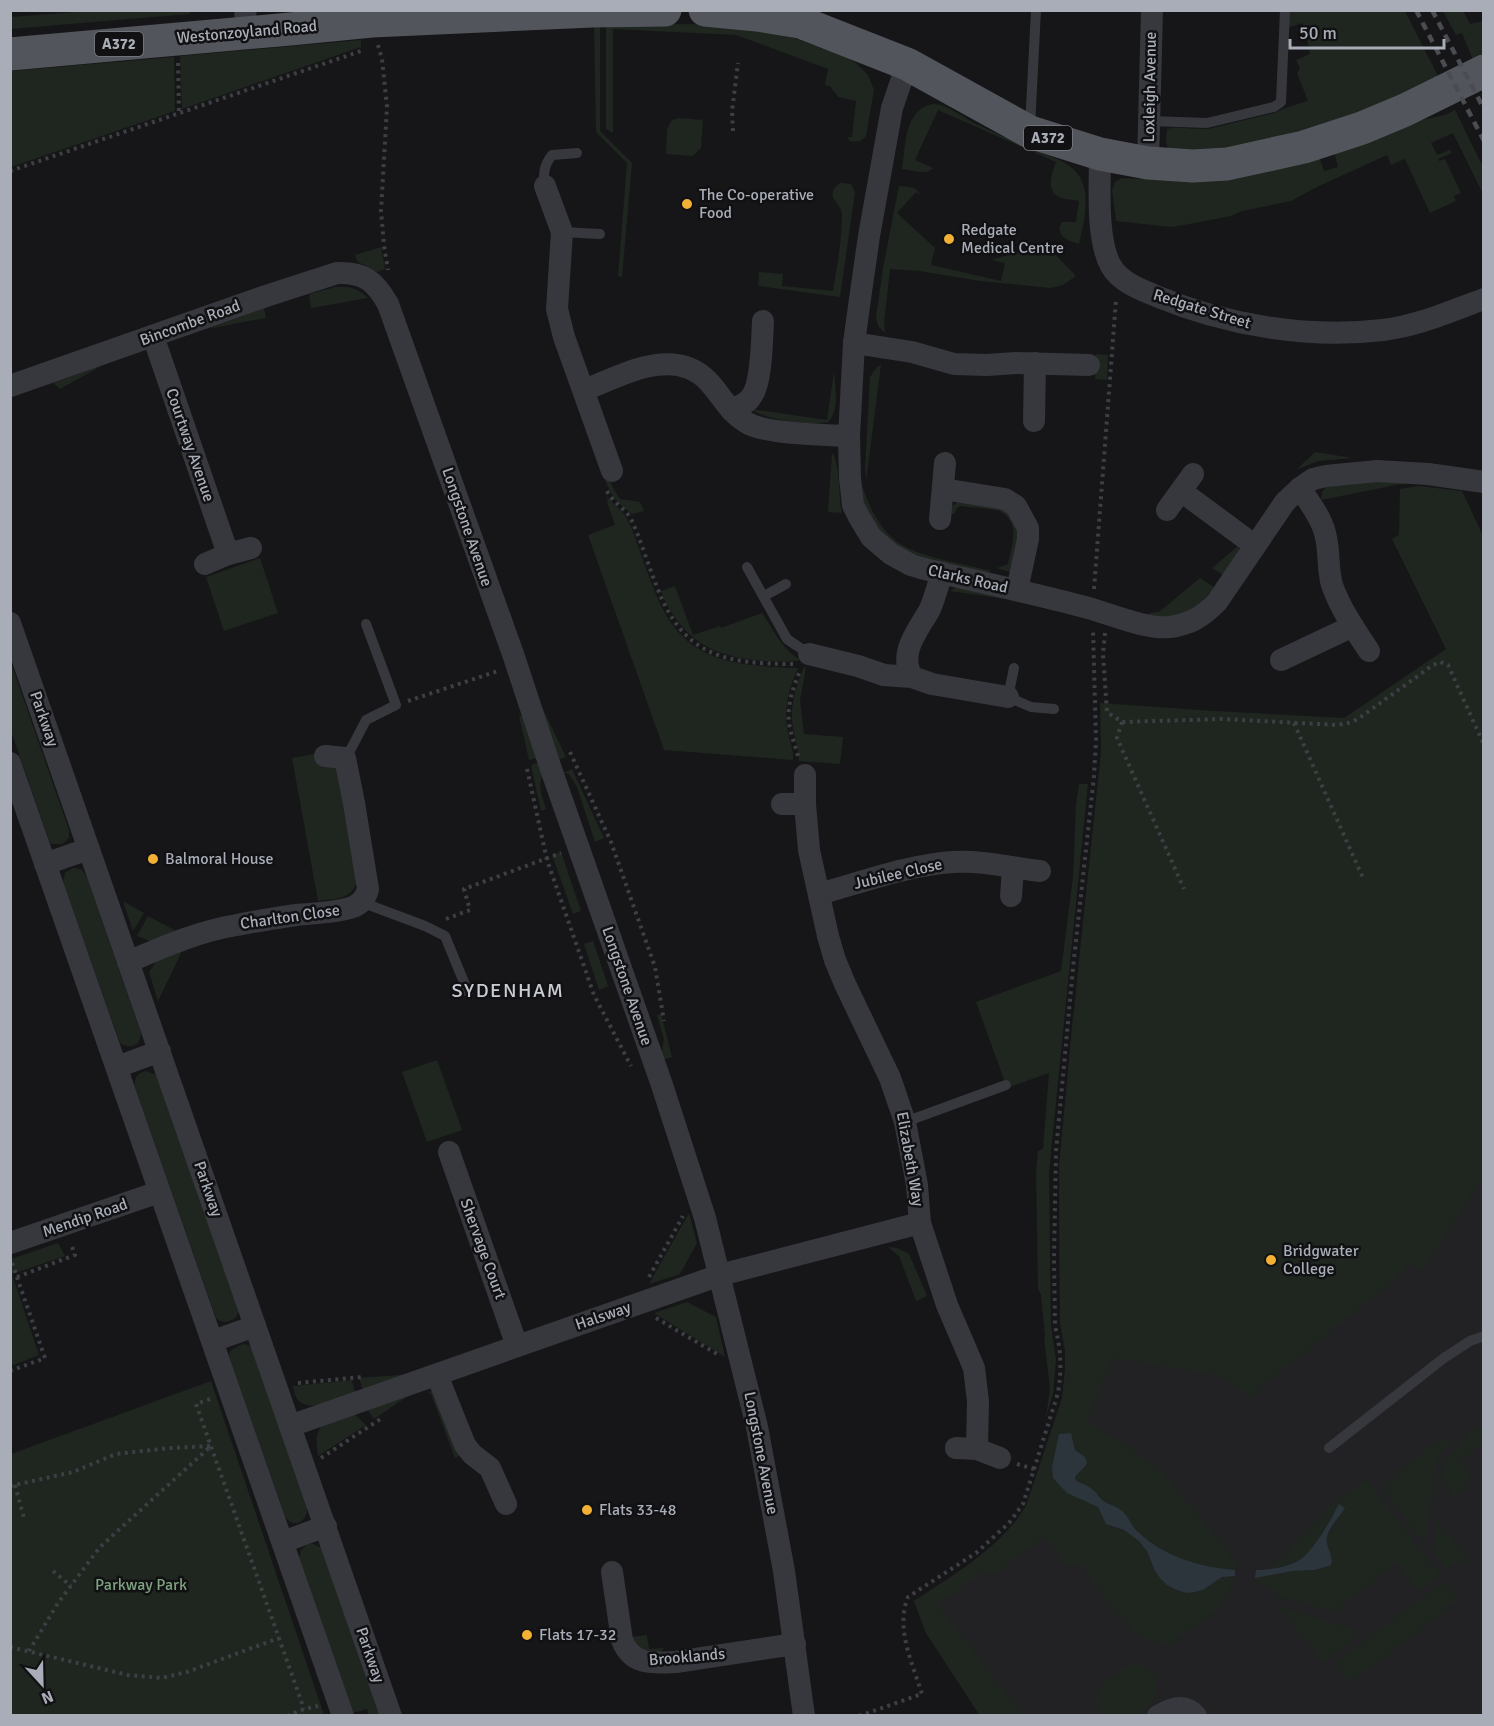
<svg xmlns="http://www.w3.org/2000/svg" width="1494" height="1726" font-family="Signika,sans-serif">
	<style>
		.built { fill: #222225 }
		.green { fill: #1e261f }
		.water { fill: #2c353c }
		.lines { fill: none; stroke-linecap: round; stroke-linejoin: round }
		.path { stroke: #3d3f44; stroke-width: 4; stroke-dasharray: 3 4.5; stroke-linecap: butt }
		.service { stroke: #37383d; stroke-width: 10 }
		.minor { stroke: #37383d; stroke-width: 22 }
		.primary { stroke: #53555c; stroke-width: 33 }
		.rail { stroke: #4a4c52; stroke-width: 4.5; stroke-dasharray: 8 6; stroke-linecap: butt }
		.poi-dot { fill: #f2b134; stroke: #111113; stroke-width: 2 }
		.labels { text-anchor: middle; dominant-baseline: central; stroke-width: 5; stroke-linejoin: round; paint-order: stroke }
		.shield { fill: #111113; stroke: #7b7e86; stroke-width: 1.5 }
		.shield-label { font-size: 15px; font-weight: bold; fill: #a8adb8 }
		.street-label { font-size: 16px; fill: #a8adb8; stroke: #111113 }
		.poi-label { font-size: 16px; fill: #a8adb8; stroke: #111113; text-anchor: start }
		.park-label { font-size: 16px; fill: #7fa381; stroke: #111113 }
		.quarter-label { font-size: 20px; letter-spacing: 1.5px; fill: #c9ccd4; stroke: #111113 }
	</style>
	<rect width="100%" height="100%" fill="#161618"/>
	<polygon class="built" points="1483,835 1483,1715 980,1715 926,1633 914,1601 969,1565 1003,1536 1019,1518 1026,1506 1062,1398 1066,1358 1060,1323 1059,1167 1073,1015"/>
	<g class="green">
		<polygon points="88,11 88,10 191,11 189,14 11,29 11,17"/>
		<path d="M1288 11H1405L1439 78 1404 94 1318 128 1216 151 1168 149 1166 142 1167 129C1180 126 1194 130 1208 129L1274 113 1288 107 1308 101 1297 73 1300 69 1296 60 1310 54 1306 32 1302 23 1288 28Z"/>
		<polygon points="1443,11 1463,11 1470,24 1483,21 1483,54 1473,60 1462,33 1456,35"/>
		<path d="M691 24 736 27 791 37 845 57 856 63 868 75 874 90 866 136C862 141 857 143 850 141L847 137H852L856 101 838 97 830 86 825 85 828 69 736 35 613 29V133L606 129V25Z"/>
		<polygon points="594,25 600,25 600,131 632,163 622,277 618,276 627,163 596,132"/>
		<polygon points="361,40 361,47 182,109 180,56"/>
		<polygon points="174,57 175,111 11,167 11,71"/>
		<path d="M933 104C947 104 961 116 974 123 992 131 1010 140 1028 148 1043 155 1066 159 1077 173 1092 192 1084 222 1079 244 1068 241 1054 235 1062 222H1076L1079 201C1073 199 1065 200 1059 197 1045 190 1052 173 1056 162L938 110 915 160 933 168C926 176 912 170 902 169 906 145 904 109 933 104Z"/>
		<polygon points="1455,110 1484,169 1483,194 1453,133 1431,143 1437,155 1450,150 1452,153 1438,159 1439,161 1445,159 1461,193 1454,196 1456,201 1430,213 1405,159 1391,165 1387,155 1317,187 1291,201 1242,211 1231,216 1184,225 1171,227 1116,221 1112,190 1115,182 1122,178 1173,180 1319,156 1324,171 1338,167 1334,152 1394,126 1445,115"/>
		<polygon points="679,118 703,120 701,148 693,156 666,154 667,129 672,120"/>
		<path d="M840 183 851 184 855 192 840 297 758 286 759 272 783 274 782 286 833 291C837 267 842 240 842 215 842 202 822 197 840 183Z"/>
		<path d="M899 186C908 187 917 186 920 195L916 192 897 213 935 248 931 265 1001 281 1005 263 992 260 1033 247 1034 250 1047 246 1076 276 1063 285 1051 288 980 281 919 271 890 269 884 323 885 333 878 326 876 317 883 268Z"/>
		<polygon points="381,247 385,269 377,272 358,262 355,255"/>
		<path d="M335 287C349 286 358 288 368 298L311 308 309 294Z"/>
		<polygon points="264,308 266,318 207,329"/>
		<polygon points="1096,354 1108,355 1107,380 1095,379"/>
		<polygon points="107,363 60,389 53,383"/>
		<polygon points="881,365 867,473 867,481 865,470 870,377 877,367"/>
		<path d="M834 371C835 387 840 410 828 422 811 426 765 420 751 409L827 420Z"/>
		<polygon points="1315,452 1353,458 1318,461 1296,470"/>
		<path d="M832 453C841 465 838 497 842 513L828 512Z"/>
		<path d="M609 478 614 490 620 499 640 502 644 511 632 514C617 502 612 498 605 480Z"/>
		<path d="M860 480C868 504 879 531 902 545 924 558 965 564 991 571L987 573 911 554 881 535 865 511Z"/>
		<polygon points="1364,481 1411,482 1321,500 1322,492 1327,486"/>
		<path d="M1419 486 1462 491 1484 538 1483 1176 1423 1271 1408 1264 1398 1277 1250 1397 1225 1377 1112 1358 1087 1421 1155 1464 1227 1549 1236 1565 1235 1570 1198 1565 1175 1557 1167 1552 1139 1534 1118 1508 1103 1501 1091 1488 1076 1481 1075 1477 1086 1465 1085 1457 1075 1450 1073 1444 1053 1478 1058 1483 1098 1507 1110 1527C1124 1529 1136 1536 1145 1548 1150 1554 1150 1563 1154 1570 1160 1581 1175 1592 1188 1593 1202 1594 1210 1584 1221 1578 1225 1576 1230 1576 1235 1576L1229 1593 1218 1609 1169 1645 1142 1638 1115 1612 1080 1564 1068 1566 1044 1537 995 1574 983 1572 938 1605 1023 1715 980 1716 926 1633 914 1601C955 1574 1000 1548 1026 1506L1056 1418 1062 1398 1065 1377V1347L1060 1323 1059 1167 1080 950 1101 752 1100 703 1215 711 1344 718 1446 649 1392 539 1399 535 1400 489Z"/>
		<path d="M606 495C612 504 623 510 627 519 631 525 633 533 636 540 642 557 648 575 655 592 683 663 731 665 798 668 789 687 784 707 787 728 789 739 794 749 793 760L664 750 588 535 615 525 607 502 608 501Z"/>
		<path d="M959 501 1003 507 1019 527 1013 570 1009 572 997 568 1008 564C1012 544 1022 520 997 510L960 506 957 508 954 514H950L952 506Z"/>
		<polygon points="1238,546 1240,550 1223,575 1212,568"/>
		<polygon points="260,558 278,613 224,631 206,577"/>
		<path d="M1200 578 1214 587C1204 601 1186 617 1168 618 1161 619 1154 617 1148 616L1149 613 1159 612Z"/>
		<path d="M675 586 693 635 720 626 721 628 762 613C774 630 782 650 801 660 790 663 776 661 764 661 714 658 680 639 661 591Z"/>
		<polygon points="958,586 1027,602 950,591"/>
		<polygon points="10,660 69,830 69,838 62,844 51,844 49,840 11,731"/>
		<path d="M804 667 806 668 800 700 804 734 843 737 840 764 799 761C799 749 795 740 793 728 789 707 796 686 804 667Z"/>
		<polygon points="532,686 566,757 557,760"/>
		<polygon points="524,715 538,758 529,760 519,716"/>
		<path d="M319 753 328 763 338 770 358 878C352 901 337 898 318 901L292 758Z"/>
		<polygon points="540,762 543,773 540,783 541,793 546,809 541,811 531,765"/>
		<polygon points="572,769 604,838 595,842 577,787 569,774 564,773"/>
		<polygon points="1079,784 1088,784 1051,1152 1049,1174 1051,1326 1056,1360 1053,1394 1046,1418 1050,1388 1044,1338 1045,1336 1041,1295 1038,1289 1036,1173 1038,1151 1043,1149 1049,1073 1007,1088 976,1002 1061,971 1073,877 1076,804"/>
		<polygon points="561,852 581,911 573,914 552,855"/>
		<path d="M73 868 81 869 86 875 141 1033C141 1045 131 1050 120 1043L63 882 65 873Z"/>
		<polygon points="123,901 144,913 133,931"/>
		<polygon points="148,916 180,933 152,942 137,936"/>
		<polygon points="593,941 608,986 599,990 584,944"/>
		<polygon points="184,947 158,1001 149,972 158,959"/>
		<polygon points="661,1014 672,1057 663,1060 661,1055 664,1039 657,1015"/>
		<polygon points="437,1060 462,1130 427,1142 402,1072"/>
		<path d="M147 1071 156 1075 239 1311 236 1317C229 1323 222 1324 216 1318L135 1087C134 1078 137 1073 147 1071Z"/>
		<polygon points="689,1213 697,1243 680,1274 649,1284"/>
		<polygon points="58,1243 65,1256 12,1274 39,1355 11,1366 11,1259"/>
		<polygon points="888,1247 897,1248 909,1254 927,1296 916,1301 899,1256"/>
		<polygon points="687,1302 716,1317 725,1357 654,1313"/>
		<path d="M242 1344 249 1345 253 1350 307 1507C308 1522 293 1530 285 1516L230 1360 229 1354 231 1350Z"/>
		<polygon points="412,1374 363,1391 359,1378"/>
		<path d="M352 1380 355 1393C341 1398 310 1414 298 1400 295 1397 294 1390 293 1386Z"/>
		<polygon points="211,1381 324,1715 11,1715 11,1454"/>
		<polygon points="417,1390 374,1419 366,1407"/>
		<polygon points="432,1391 461,1455 455,1458 431,1394 428,1392"/>
		<path d="M352 1412 366 1425 318 1456C317 1444 314 1435 322 1425Z"/>
		<polygon points="1474,1427 1483,1434 1483,1443 1460,1462 1471,1476 1463,1482 1467,1488 1455,1497 1441,1479 1443,1463"/>
		<polygon points="1443,1436 1450,1444 1437,1459 1425,1545 1381,1487"/>
		<path d="M1366 1479 1440 1575 1419 1591 1396 1563 1334 1612 1276 1596 1270 1587 1258 1584 1255 1578 1292 1571 1315 1570 1331 1556 1327 1544V1536L1337 1520 1339 1505C1328 1522 1318 1546 1301 1559 1293 1566 1280 1567 1270 1569L1339 1497 1352 1491Z"/>
		<polygon points="1437,1520 1470,1561 1455,1563 1446,1570 1433,1552"/>
		<polygon points="308,1544 314,1544 321,1548 379,1715 369,1715 367,1709 356,1712 353,1712 299,1558 301,1550"/>
		<polygon points="1441,1584 1447,1585 1458,1600 1350,1683 1334,1664"/>
		<polygon points="1279,1607 1362,1632 1324,1662"/>
		<polygon points="647,1635 649,1649 664,1648 658,1656 643,1652 631,1637"/>
		<path d="M1133 1663 1142 1665 1154 1673C1159 1691 1155 1705 1140 1715H1105C1091 1697 1095 1689 1112 1676 1119 1671 1125 1665 1133 1663Z"/>
	</g>
	<g class="water">
		<path d="M1071 1433 1075 1450 1085 1457 1087 1462 1086 1465 1075 1477 1076 1481C1081 1483 1087 1485 1092 1489 1097 1493 1100 1499 1105 1502 1112 1506 1120 1507 1125 1514 1130 1520 1132 1527 1138 1532 1165 1557 1199 1567 1235 1570V1576L1222 1577 1203 1590 1195 1592 1186 1593 1177 1590 1167 1585 1160 1578 1155 1571 1147 1551 1139 1541 1124 1530 1106 1524 1098 1507 1067 1493 1053 1478 1052 1467 1059 1434Z"/>
		<path d="M1339 1504 1345 1508C1340 1516 1329 1527 1327 1537 1325 1547 1334 1555 1331 1565L1315 1570 1292 1571 1255 1578 1256 1570C1269 1570 1290 1567 1301 1559 1316 1547 1330 1521 1339 1504Z"/>
	</g>
	<g class="lines">
		<g class="path">
			<polyline points="378,45 382,59 387,107 381,211 384,246 388,270"/>
			<polyline points="178,63 179,113"/>
			<polyline points="733,131 732,111 738,63"/>
			<polyline points="10,171 364,50"/>
			<path d="M607 491C613 503 625 508 631 519 641 540 648 565 657 587 683 656 725 664 793 664"/>
			<polyline points="1094,589 1116,300"/>
			<polyline points="1105,633 1103,654 1107,712 1122,722 1223,719 1337,725 1348,723 1358,719 1433,665 1440,662 1448,665 1484,745"/>
			<polyline points="408,701 498,671"/>
			<polyline points="1122,722 1117,738 1184,889"/>
			<polyline points="1294,723 1363,878"/>
			<polyline points="570,752 611,842 655,967 664,1021"/>
			<path d="M798 756C795 745 791 735 789 723 787 705 793 687 800 671"/>
			<polyline points="527,769 547,860 594,995 631,1066"/>
			<polyline points="446,919 470,910 464,889 561,853"/>
			<polyline points="17,1277 75,1255 71,1244"/>
			<polyline points="649,1277 683,1216"/>
			<polyline points="656,1318 717,1354"/>
			<polyline points="10,1371 45,1358 12,1263"/>
			<polyline points="298,1383 362,1377"/>
			<polyline points="210,1399 196,1404 304,1709"/>
			<polyline points="321,1458 382,1418"/>
			<polyline points="1017,1464 1034,1469"/>
			<polyline points="15,1485 24,1518"/>
			<polyline points="10,1486 73,1472 116,1454 170,1448 211,1446 100,1547 58,1603 29,1651"/>
			<polyline points="53,1571 71,1586"/>
			<polyline points="10,1647 128,1675 162,1678 187,1672 279,1638"/>
			<polyline points="287,1716 304,1709 318,1706"/>
			<path d="M859 1716 922 1694C913 1665 895 1628 908 1597L976 1553 1009 1523 1023 1504 1058 1393C1062 1369 1061 1350 1055 1326L1054 1258 1056 1151 1073 968 1094 776 1096 740 1093 629"/>
		</g>
		<g class="service">
			<polyline points="1149,121 1207,123 1274,107 1281,102 1285,10"/>
			<polyline points="1030,127 1036,10"/>
			<path d="M545 186C543 173 544 165 552 155L577 153"/>
			<polyline points="562,232 600,234"/>
			<polyline points="747,567 787,639 809,654"/>
			<polyline points="764,596 786,584"/>
			<polyline points="1014,668 1008,697 1031,707 1054,709"/>
			<polyline points="345,758 352,747 366,720 396,705 366,624"/>
			<polyline points="361,902 425,926 445,936 468,992"/>
			<polyline points="905,1122 1006,1085"/>
			<polyline points="1329,1448 1444,1358 1470,1341 1484,1336"/>
		</g>
		<g class="minor">
			<polyline points="245,10 247,32"/>
			<path d="M907 64 892 108 869 236 860 299 854 343 849 436 850 478 853 505 859 517 871 537 891 554 911 565 921 568C974 581 1028 592 1081 606 1106 612 1145 630 1170 627 1191 624 1202 617 1217 602L1285 502 1300 488 1313 479 1326 476 1377 471 1428 474 1484 482"/>
			<path d="M1100 154C1100 184 1096 240 1111 266 1120 282 1140 289 1156 296 1226 325 1307 339 1383 330 1418 326 1451 311 1484 299"/>
			<polyline points="1148,163 1152,10"/>
			<polyline points="545,186 562,232 557,309 564,337 612,471"/>
			<polyline points="153,336 228,554"/>
			<polyline points="854,343 912,352 954,364 987,365 1016,363 1089,365"/>
			<path d="M10 386 266 296 337 273C364 272 375 281 388 304L513 654 551 769 662 1085 705 1218 757 1427 784 1571 804 1716"/>
			<path d="M584 390C621 376 673 345 708 381 722 396 730 414 749 424 770 434 824 435 849 436"/>
			<path d="M731 410C737 407 747 404 751 397 762 384 762 338 763 321"/>
			<polyline points="1034,421 1035,363"/>
			<path d="M1300 488C1309 502 1321 517 1325 533 1330 550 1327 568 1332 585 1340 608 1355 630 1369 651"/>
			<polyline points="943,489 1005,499 1016,506 1028,528 1028,539 1017,590"/>
			<polyline points="1181,491 1254,545"/>
			<polyline points="1167,510 1193,474"/>
			<polyline points="940,519 945,463"/>
			<polyline points="205,564 228,554 251,548"/>
			<polyline points="10,623 391,1716"/>
			<polyline points="809,654 858,666 884,675 912,677 932,684 1008,697"/>
			<polyline points="1281,660 1353,626"/>
			<path d="M912 677C898 652 918 631 930 609 935 597 938 585 942 573"/>
			<polyline points="10,763 343,1716"/>
			<polyline points="805,775 805,804 809,850 828,936 835,960 845,984 890,1078 905,1122 917,1185 920,1223 947,1305 974,1368 978,1401 977,1449"/>
			<polyline points="782,804 805,804"/>
			<polyline points="45,864 88,849"/>
			<path d="M819 894C863 882 908 865 953 862 982 860 1012 868 1040 871"/>
			<polyline points="1011,896 1013,868"/>
			<path d="M128 962C163 947 199 931 237 925 256 921 276 918 296 915 314 913 333 913 350 908 360 905 366 898 368 889L354 803 345 758 325 756"/>
			<polyline points="117,1067 160,1051"/>
			<polyline points="449,1152 517,1346"/>
			<polyline points="10,1243 159,1192"/>
			<polyline points="213,1341 255,1326"/>
			<polyline points="437,1375 465,1445 472,1454 490,1468 506,1504"/>
			<polyline points="290,1426 720,1275 920,1223"/>
			<polyline points="956,1448 977,1449 1000,1458"/>
			<polyline points="283,1542 326,1526"/>
			<path d="M612 1572 622 1640C632 1666 653 1663 676 1662L795 1644"/>
			<path d="M1158 1716C1171 1708 1185 1703 1196 1716"/>
		</g>
		<g class="primary">
			<polyline points="705,10 757,15 800,22 907,64 1030,132 1100,154 1148,163 1193,166 1227,164 1304,147 1362,128 1405,110 1484,71"/>
			<polyline points="10,54 290,29 372,21 592,11 665,10"/>
		</g>
		<g class="rail">
			<polyline points="1416,10 1484,141"/>
			<polyline points="1432,10 1484,109"/>
		</g>
	</g>
	<g class="poi-dot">
		<circle cx="687" cy="204" r="6"/>
		<circle cx="949" cy="239" r="6"/>
		<circle cx="153" cy="859" r="6"/>
		<circle cx="1271" cy="1260" r="6"/>
		<circle cx="587" cy="1510" r="6"/>
		<circle cx="527" cy="1635" r="6"/>
	</g>
	<g class="labels">
		<g class="shield">
			<rect x="95" y="32" width="48" height="24" rx="4.5"/>
			<rect x="1024" y="126" width="48" height="24" rx="4.5"/>
		</g>
		<g class="shield-label">
			<text x="119" y="44">A372</text>
			<text x="1048" y="138">A372</text>
		</g>
		<g class="street-label">
			<text transform="translate(247 32) rotate(-5)">Westonzoyland Road</text>
			<text transform="translate(1150 87) rotate(-89)">Loxleigh Avenue</text>
			<text transform="translate(1202 309) rotate(17)">Redgate Street</text>
			<text transform="translate(190 323) rotate(-20)">Bincombe Road</text>
			<text transform="translate(190 445) rotate(71)">Courtway Avenue</text>
			<text transform="translate(467 527) rotate(71)">Longstone Avenue</text>
			<text transform="translate(968 579) rotate(13)">Clarks Road</text>
			<text transform="translate(44 719) rotate(71)">Parkway</text>
			<text transform="translate(898 874) rotate(-13)">Jubilee Close</text>
			<text transform="translate(290 917) rotate(-8)">Charlton Close</text>
			<text transform="translate(627 986) rotate(71)">Longstone Avenue</text>
			<text transform="translate(910 1159) rotate(80)">Elizabeth Way</text>
			<text transform="translate(208 1189) rotate(71)">Parkway</text>
			<text transform="translate(85 1218) rotate(-19)">Mendip Road</text>
			<text transform="translate(483 1249) rotate(70)">Shervage Court</text>
			<text transform="translate(603 1316) rotate(-19)">Halsway</text>
			<text transform="translate(761 1453) rotate(79)">Longstone Avenue</text>
			<text transform="translate(370 1655) rotate(71)">Parkway</text>
			<text transform="translate(687 1657) rotate(-5)">Brooklands</text>
		</g>
		<g class="poi-label">
			<text x="699" y="195">The Co-operative<tspan x="699" dy="18">Food</tspan></text>
			<text x="961" y="230">Redgate<tspan x="961" dy="18">Medical Centre</tspan></text>
			<text x="165" y="859">Balmoral House</text>
			<text x="1283" y="1251">Bridgwater<tspan x="1283" dy="18">College</tspan></text>
			<text x="599" y="1510">Flats 33-48</text>
			<text x="539" y="1635">Flats 17-32</text>
		</g>
		<g class="park-label">
			<text x="141" y="1585">Parkway Park</text>
		</g>
		<g class="quarter-label">
			<text x="508" y="990">SYDENHAM</text>
		</g>
	</g>
	<rect width="1494" height="1726" fill="none" stroke="#a8adb8" stroke-width="24"/>
	<g transform="translate(42 1684) rotate(158)" stroke="#111113" stroke-width="4.5" paint-order="stroke">
	<path d="M0-4.5L10 22L0 15L-10 22Z" fill="#a8adb8"/>
	<text y="-9" font-size="16" font-weight="bold" text-anchor="middle" fill="#a8adb8">N</text>
	</g>
	<path d="M1290 39v9h154v-9" fill="none" stroke="#a8adb8" stroke-width="3"/>
	<text x="1299" y="39" font-size="18" fill="#a8adb8" stroke="#111113" stroke-width="4.5" paint-order="stroke">50 m</text>
</svg>
